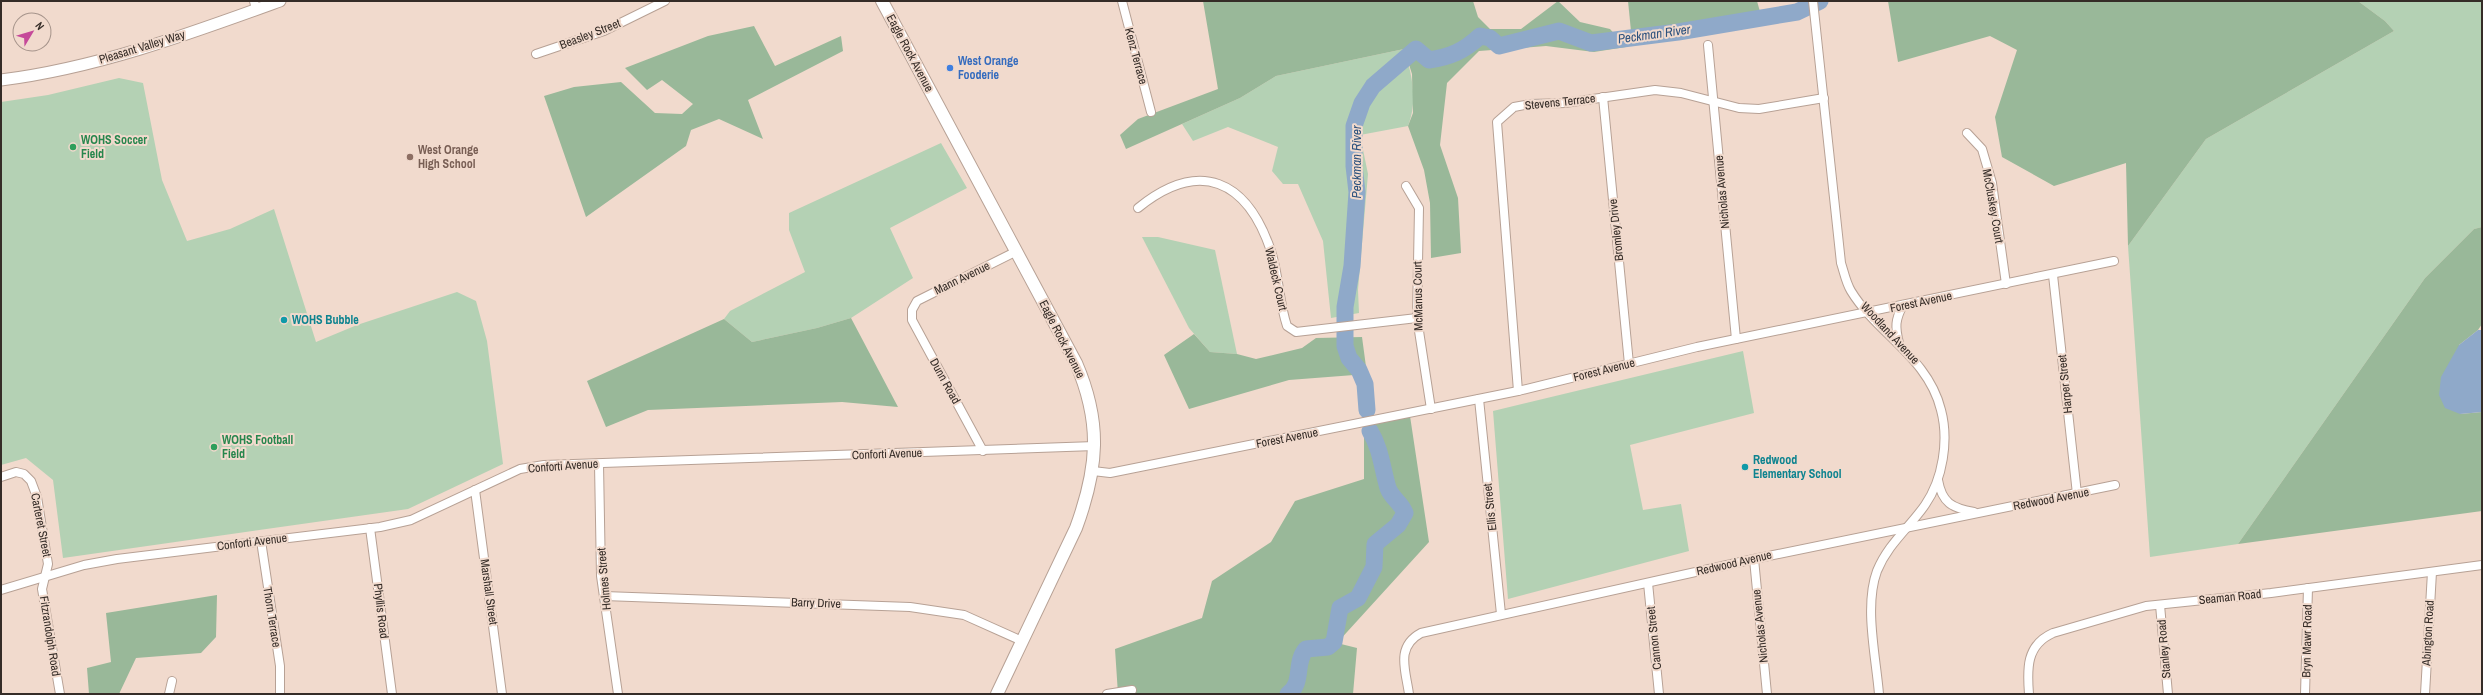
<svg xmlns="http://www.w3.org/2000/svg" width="2483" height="695" font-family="'Archivo Narrow',sans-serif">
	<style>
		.green { fill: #b4d1b4 }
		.forest { fill: #99b899 }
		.water { fill: #8fa9c9 }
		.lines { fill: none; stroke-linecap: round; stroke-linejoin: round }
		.river { stroke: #8fa9c9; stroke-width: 17 }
		.minor-casing { stroke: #b7a195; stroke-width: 10 }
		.secondary-casing { stroke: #b7a195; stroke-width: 13 }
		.primary-casing { stroke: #b7a195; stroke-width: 14 }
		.minor { stroke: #fff; stroke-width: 8 }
		.secondary { stroke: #fff; stroke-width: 11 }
		.primary { stroke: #fff; stroke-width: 12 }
		.shop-dot { fill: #3f7fe0; stroke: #f1dacd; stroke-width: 1.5 }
		.leisure-dot { fill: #2e9e5b; stroke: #f1dacd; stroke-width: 1.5 }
		.education-dot { fill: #8d6e63; stroke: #f1dacd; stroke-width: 1.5 }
		.culture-dot { fill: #0f9aa8; stroke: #f1dacd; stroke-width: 1.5 }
		.labels { text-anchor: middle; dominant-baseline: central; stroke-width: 4; stroke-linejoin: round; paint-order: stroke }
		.street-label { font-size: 12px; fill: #352c27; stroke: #f1dacd }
		.shop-label { font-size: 12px; font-weight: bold; fill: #366cbe; stroke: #f1dacd; text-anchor: start }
		.leisure-label { font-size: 12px; font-weight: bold; fill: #27864d; stroke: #f1dacd; text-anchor: start }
		.education-label { font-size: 12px; font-weight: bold; fill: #785e54; stroke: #f1dacd; text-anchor: start }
		.culture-label { font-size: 12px; font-weight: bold; fill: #0d838f; stroke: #f1dacd; text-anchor: start }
		.water-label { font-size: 13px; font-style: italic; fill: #2c517d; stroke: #f1dacd }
	</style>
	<rect width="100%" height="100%" fill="#f1dacd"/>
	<g class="green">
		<polygon points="2358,1 2482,1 2482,227 2474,229 2425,278 2238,544 2150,557 2128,246 2206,139 2394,31 2385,21"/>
		<path d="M1404 49C1412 74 1418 101 1408 126L1360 135 1368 174 1358 290 1359 313 1331 318 1323 241 1298 184H1283L1272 171 1278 147 1228 127 1193 141 1182 124 1240 98 1276 76Z"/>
		<polygon points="119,78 143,83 162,180 187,241 230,229 274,209 316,342 357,325 457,292 476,301 487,341 503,464 408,509 63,558 53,480 26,458 1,465 1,102 48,95"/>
		<polygon points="941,143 967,188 890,228 913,278 851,318 817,328 752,342 724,319 730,311 805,272 789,230 789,213"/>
		<polygon points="1142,237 1158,237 1215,250 1237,354 1210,352 1189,328"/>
		<polygon points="1743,351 1754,413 1630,445 1643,510 1681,504 1689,551 1508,599 1493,411"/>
	</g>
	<g class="forest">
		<polygon points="1203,1 1473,1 1478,17 1490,29 1521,29 1558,1 1580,22 1610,29 1626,47 1594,52 1546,46 1479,51 1447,83 1440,145 1458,198 1461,253 1431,258 1430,203 1424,170 1408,126 1413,113 1412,74 1404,49 1276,76 1240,98 1126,149 1120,135 1138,119 1218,89"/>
		<polygon points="1628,1 1757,1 1762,19 1632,41"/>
		<polygon points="1888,1 2358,1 2385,21 2394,31 2206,139 2128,246 2126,163 2054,186 2002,157 1995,117 2017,50 1990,36 1898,62"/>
		<polygon points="754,26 775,66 841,36 843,51 748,100 763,139 719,119 691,130 686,146 586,217 544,96 574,87 621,82 655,113 682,114 693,104 662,80 647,90 625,68 708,36"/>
		<polygon points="2482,227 2482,324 2478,330 2459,345 2460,414 2482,412 2482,511 2238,544 2425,278 2474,229"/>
		<polygon points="851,318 898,407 842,402 648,410 606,427 587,381 724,319 752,342 817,328"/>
		<polygon points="1194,334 1210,352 1237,354 1256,359 1302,348 1316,338 1362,337 1367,374 1289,380 1189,409 1164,355"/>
		<polygon points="1410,416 1429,542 1337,643 1357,648 1353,694 1118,694 1115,649 1202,618 1212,581 1271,542 1295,501 1364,479 1364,424"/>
		<polygon points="217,595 216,637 201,653 136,658 119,694 89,694 87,668 111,662 106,613"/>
	</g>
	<polygon class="water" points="2478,330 2482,330 2482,412 2460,414 2445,408 2439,395 2441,377 2459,345"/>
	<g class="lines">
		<g class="river">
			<path d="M1367 410 1365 384 1359 370 1349 358 1345 346V307L1352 266 1357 192 1354 166V126L1362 103 1373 86 1416 49 1429 60C1450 57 1464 51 1480 36L1490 38 1499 46 1559 31 1591 43 1678 32 1797 12 1820 1"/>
			<path d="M1288 694C1304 683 1294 663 1306 649L1328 647 1334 642 1340 608 1358 598 1374 567 1375 544 1398 525 1405 513C1401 502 1392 499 1388 488 1382 468 1381 449 1370 431"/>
		</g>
		<defs>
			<g id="minor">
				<polyline points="254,1 256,9"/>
				<polyline points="1122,1 1151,112"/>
				<path d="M1813 1 1841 263C1844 272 1846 283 1851 291 1878 335 1928 357 1941 410 1949 440 1943 479 1925 505 1909 528 1888 544 1877 571 1864 606 1876 657 1879 694"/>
				<polyline points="1708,45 1736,339"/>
				<polyline points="536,54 604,31 665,1"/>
				<polyline points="1603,97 1629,364"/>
				<polyline points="1967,133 1982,149 1992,183 2006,284"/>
				<polyline points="1406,186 1419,208 1417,318 1431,409"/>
				<path d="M1138 208C1200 158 1247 180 1271 251 1279 276 1279 302 1287 326L1296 332 1417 318"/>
				<polyline points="2053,275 2077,494"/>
				<path d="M1899 343C1895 327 1895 320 1903 305"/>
				<polyline points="1518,391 1497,122 1514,107 1530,104 1565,103 1655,90 1681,93 1739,108 1759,109 1824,98"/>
				<polyline points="1479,399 1501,614"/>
				<polyline points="983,451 912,320 912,310 917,301 1017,251"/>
				<polyline points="599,464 601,576 618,694"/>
				<polyline points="1093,471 1110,473 1518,391 1697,347 2114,261"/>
				<polyline points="1,477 16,472 24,474 31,481 37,497 48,564 42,589 60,694"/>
				<path d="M1938 480C1942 503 1952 508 1974 512"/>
				<polyline points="475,490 502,694"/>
				<polyline points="370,528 392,694"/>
				<polyline points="261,541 280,666 280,694"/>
				<polyline points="1754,559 1767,694"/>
				<polyline points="1648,583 1659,694"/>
				<polyline points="1,590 84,565 117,559 380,527 411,520 520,469 544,465 1095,446"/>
				<polyline points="604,596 910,607 964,615 1022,641"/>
				<polyline points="2160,605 2168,694"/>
				<polyline points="169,694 172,681"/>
				<polyline points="1107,694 1132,690"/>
				<path d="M1409 694C1406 671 1395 647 1421 633L1754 559 2115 485"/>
				<path d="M2029 694C2027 669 2026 645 2053 633L2146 606 2271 593 2482 565"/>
				<polyline points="2305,694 2308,588"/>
				<polyline points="2425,694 2432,572"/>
			</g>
			<path id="secondary" d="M1 80C97 68 189 34 280 1"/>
			<path id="primary" d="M882 1 1076 363C1102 423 1098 468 1076 528L997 694"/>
		</defs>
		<use href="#minor" class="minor-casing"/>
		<use href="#secondary" class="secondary-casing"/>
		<use href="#primary" class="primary-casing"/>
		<use href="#minor" class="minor"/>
		<use href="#secondary" class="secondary"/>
		<use href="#primary" class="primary"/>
	</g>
	<circle class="shop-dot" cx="950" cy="68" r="4"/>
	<g class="leisure-dot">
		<circle cx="73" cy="147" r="4"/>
		<circle cx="214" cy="447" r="4"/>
	</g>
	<circle class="education-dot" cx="410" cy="157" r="4"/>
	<g class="culture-dot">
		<circle cx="284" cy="320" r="4"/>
		<circle cx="1745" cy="467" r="4"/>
	</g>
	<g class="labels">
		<g class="street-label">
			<text transform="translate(590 34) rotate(-21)">Beasley Street</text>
			<text transform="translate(142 47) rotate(-17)">Pleasant Valley Way</text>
			<text transform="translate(910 53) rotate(62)">Eagle Rock Avenue</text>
			<text transform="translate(1136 56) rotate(75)">Kenz Terrace</text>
			<text transform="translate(1560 102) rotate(-6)">Stevens Terrace</text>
			<text transform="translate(1722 192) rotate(-95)">Nicholas Avenue</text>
			<text transform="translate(1993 206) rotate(80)">McCluskey Court</text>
			<text transform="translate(1616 230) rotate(-96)">Bromley Drive</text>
			<text transform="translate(962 278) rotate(-26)">Mann Avenue</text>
			<text transform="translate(1276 279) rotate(77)">Waldeck Court</text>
			<text transform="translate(1418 296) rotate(-91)">McManus Court</text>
			<text transform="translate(1921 302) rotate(-12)">Forest Avenue</text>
			<text transform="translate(1890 333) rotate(47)">Woodland Avenue</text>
			<text transform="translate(1062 339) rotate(63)">Eagle Rock Avenue</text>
			<text transform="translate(1604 370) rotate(-14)">Forest Avenue</text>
			<text transform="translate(945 381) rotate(61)">Dunn Road</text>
			<text transform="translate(2065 384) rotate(-96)">Harper Street</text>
			<text transform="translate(1287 438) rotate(-11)">Forest Avenue</text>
			<text transform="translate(887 454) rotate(-2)">Conforti Avenue</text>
			<text transform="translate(563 466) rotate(-4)">Conforti Avenue</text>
			<text transform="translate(2051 499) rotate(-11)">Redwood Avenue</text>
			<text transform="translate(1490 507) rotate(-96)">Ellis Street</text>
			<text transform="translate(41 525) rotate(79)">Carteret Street</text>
			<text transform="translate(252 542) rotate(-7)">Conforti Avenue</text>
			<text transform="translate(1734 563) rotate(-13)">Redwood Avenue</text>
			<text transform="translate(604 579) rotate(-95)">Holmes Street</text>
			<text transform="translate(489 592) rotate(82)">Marshall Street</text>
			<text transform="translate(2230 597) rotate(-6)">Seaman Road</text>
			<text transform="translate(816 603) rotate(2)">Barry Drive</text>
			<text transform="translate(381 611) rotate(83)">Phyllis Road</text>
			<text transform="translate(272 617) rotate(81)">Thorn Terrace</text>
			<text transform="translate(1760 626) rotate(-96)">Nicholas Avenue</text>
			<text transform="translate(2428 633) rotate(-87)">Abington Road</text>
			<text transform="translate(50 636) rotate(81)">Fitzrandolph Road</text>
			<text transform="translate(1654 638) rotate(-96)">Cannon Street</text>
			<text transform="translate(2307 641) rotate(-89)">Bryn Mawr Road</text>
			<text transform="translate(2164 649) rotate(-95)">Stanley Road</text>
		</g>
		<g class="shop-label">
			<text x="958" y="61">West Orange<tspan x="958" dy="14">Fooderie</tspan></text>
		</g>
		<g class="leisure-label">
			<text x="81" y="140">WOHS Soccer<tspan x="81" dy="14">Field</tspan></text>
			<text x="222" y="440">WOHS Football<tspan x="222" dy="14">Field</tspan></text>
		</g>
		<g class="education-label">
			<text x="418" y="150">West Orange<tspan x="418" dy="14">High School</tspan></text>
		</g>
		<g class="culture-label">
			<text x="292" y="320">WOHS Bubble</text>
			<text x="1753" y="460">Redwood<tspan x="1753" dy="14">Elementary School</tspan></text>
		</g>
		<g class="water-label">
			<text transform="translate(1654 34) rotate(-8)">Peckman River</text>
			<text transform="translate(1356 162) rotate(-90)">Peckman River</text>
		</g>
	</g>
	<rect width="2483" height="695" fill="none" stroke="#352c27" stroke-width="4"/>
	<g transform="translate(32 32) rotate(52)"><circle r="19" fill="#f1dacd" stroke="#a6948b"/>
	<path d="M0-3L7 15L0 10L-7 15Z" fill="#c54999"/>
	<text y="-6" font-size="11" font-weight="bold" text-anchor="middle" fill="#352c27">N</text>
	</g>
</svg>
